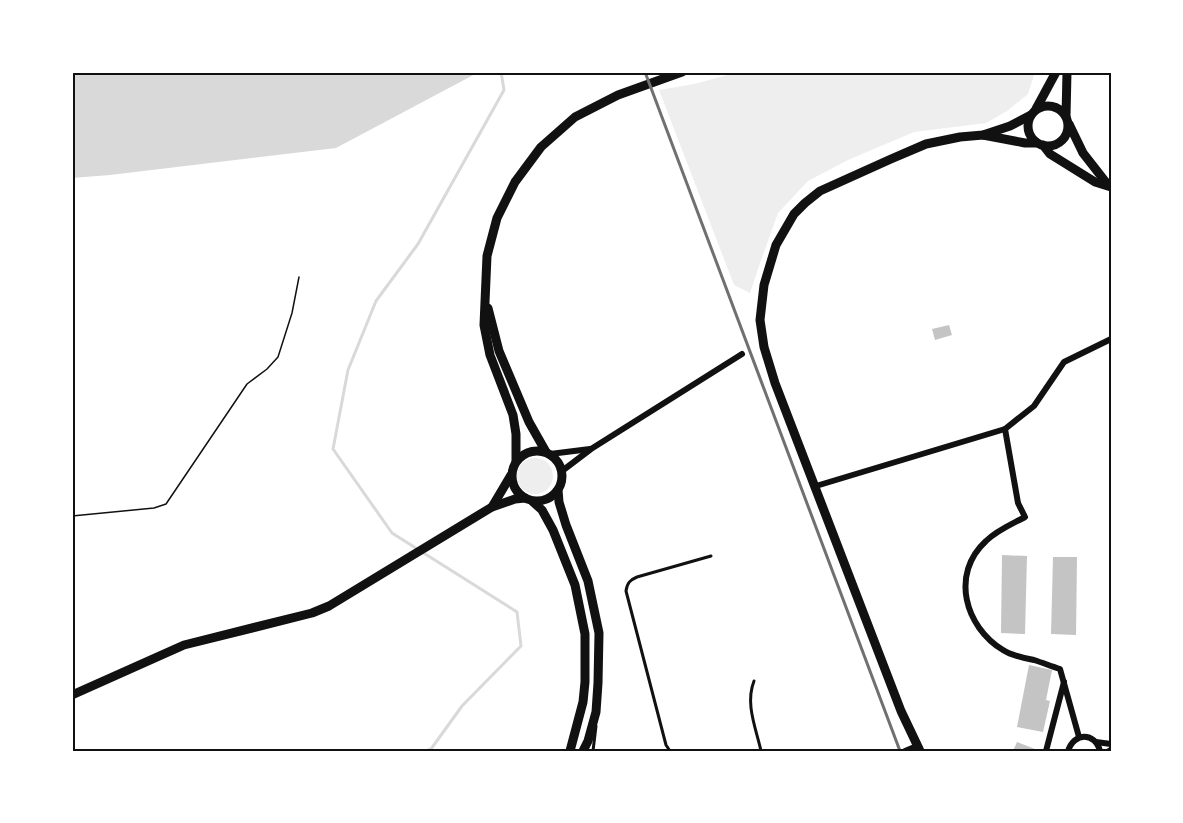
<svg xmlns="http://www.w3.org/2000/svg" width="1183" height="823" font-family="'Noto Sans',sans-serif">
	<style>
		.green { fill: #eee }
		.water { fill: #d9d9d9 }
		.lines { fill: none; stroke-linecap: round; stroke-linejoin: round }
		.stream { stroke: #d9d9d9; stroke-width: 3 }
		.building { fill: #c4c4c4 }
		.path { stroke: #111; stroke-width: 1.5 }
		.service { stroke: #111; stroke-width: 3 }
		.minor { stroke: #111; stroke-width: 6 }
		.primary { stroke: #111; stroke-width: 9 }
		.rail { stroke: #707070; stroke-width: 3 }
		.neatline { fill: none; stroke: #111; stroke-width: 2 }
	</style>
	<rect width="100%" height="100%" fill="#fff"/>
	<g class="green">
		<polygon points="739,72 1035,72 1028,94 1007,111 986,123 914,132 848,160 808,181 778,213 759,266 750,293 734,285 659,90 694,84"/>
		<circle cx="535" cy="476" r="18"/>
	</g>
	<polygon class="water" points="72,72 479,72 336,148 110,175 72,178"/>
	<g class="lines">
		<polyline class="stream" points="426,751 431,749 462,706 521,646 517,612 392,533 333,449 348,370 376,301 418,244 504,90 501,72"/>
	</g>
	<g class="building">
		<polygon points="949,325 952,335 935,340 932,329"/>
		<polygon points="1002,555 1027,556 1025,634 1001,633"/>
		<polygon points="1053,557 1077,557 1076,635 1051,634"/>
		<polygon points="1029,665 1052,670 1046,700 1050,701 1043,732 1017,727"/>
		<polygon points="1017,742 1035,749 1034,751 1013,751"/>
	</g>
	<g class="lines">
		<g class="path">
			<polyline points="72,516 154,508 166,504 247,384 267,369 278,357 292,313 299,277"/>
			<polyline points="886,751 889,751"/>
		</g>
		<g class="service">
			<path d="M754 681C745 704 756 728 761 751"/>
			<polyline points="593,751 596,726"/>
			<path d="M670 751 666 745 626 591C627 583 630 580 637 577L711 556"/>
		</g>
		<g class="minor">
			<path d="M1005 429 1018 503 1025 517C1012 524 997 530 986 541 950 574 965 627 1003 650 1012 656 1024 658 1034 660 1043 663 1051 666 1060 669L1079 737"/>
			<polyline points="550,454 590,449"/>
			<polyline points="562,471 591,449 742,354"/>
			<polyline points="816,486 1005,429 1034,406 1064,362 1111,339"/>
			<polyline points="1096,742 1111,744"/>
			<polyline points="905,751 917,746"/>
			<polyline points="1046,751 1064,682"/>
			<path d="M1068 751C1074 732 1095 732 1100 751"/>
			<polyline points="1109,751 1111,750"/>
		</g>
		<g class="primary">
			<circle cx="1048" cy="126" r="20"/>
			<polyline points="1036,109 1056,72"/>
			<polyline points="1066,116 1067,72"/>
			<polyline points="1069,124 1083,153 1108,185"/>
			<polyline points="983,135 1025,143 1037,143"/>
			<polyline points="1043,145 1050,154 1095,182 1111,187"/>
			<polyline points="488,308 499,351 529,422 546,452"/>
			<circle cx="537" cy="476" r="25"/>
			<polyline points="516,461 516,434 513,415 490,355 484,325 487,256 497,218 515,182 541,147 575,117 618,95 682,72"/>
			<polyline points="558,490 559,502 566,525 588,581 599,633 598,683 596,712 588,741 583,751"/>
			<polyline points="532,501 542,510 553,530 575,585 585,634 585,682 583,702 570,751"/>
			<polyline points="492,507 511,475"/>
			<polyline points="72,695 184,645 312,613 329,606 492,507 515,499 525,498"/>
			<polyline points="920,751 901,711 775,383 764,347 760,320 764,285 776,245 794,214 805,203 820,191 891,159 926,144 960,137 983,135 1010,126 1031,115"/>
		</g>
		<polyline class="rail" points="645,72 900,751"/>
	</g>
	<rect width="1183" height="823" fill="none" stroke="#ffffff" stroke-width="147"/>
	<rect x="74" y="74" width="1036" height="676" class="neatline"/>
</svg>
